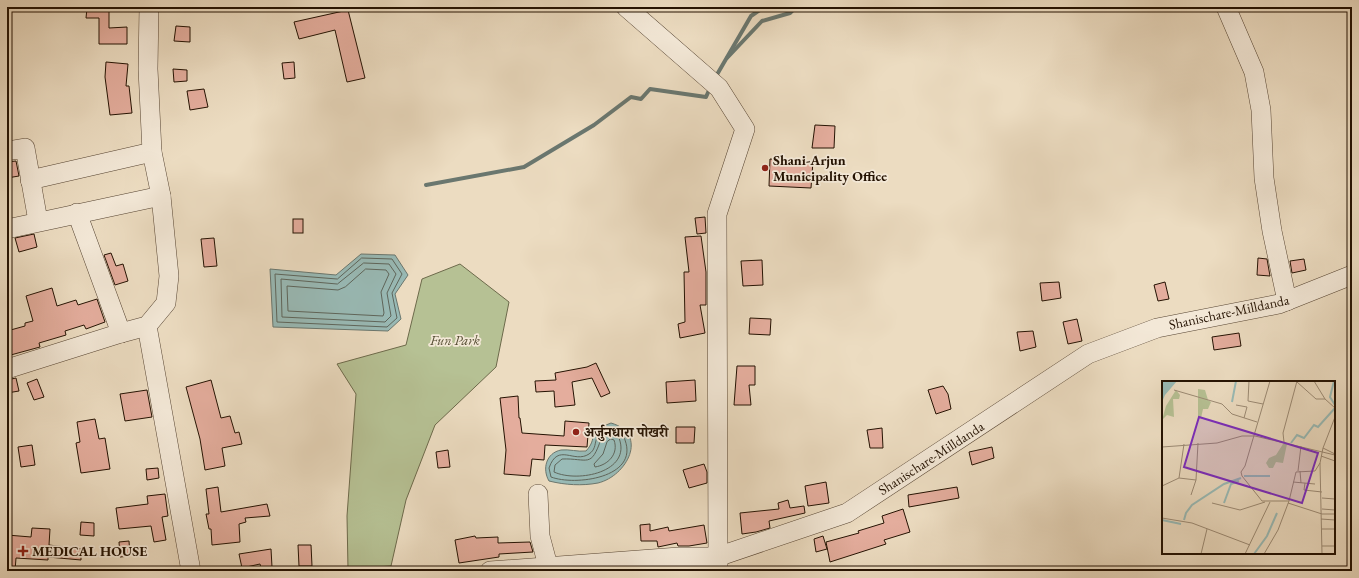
<svg xmlns="http://www.w3.org/2000/svg" width="1359" height="578" font-family="'EB Garamond','Noto Serif Devanagari',serif">
	<style>
		.green { fill: #b6c194; stroke: #6d6a4b }
		.water { fill: #99bbb7; stroke: #6a776f }
		.lines { fill: none; stroke-linecap: round; stroke-linejoin: round }
		.shore { stroke: #5e665c; stroke-width: 1 }
		.stream { stroke: #6a776f; stroke-width: 4 }
		.building { fill: #e4ad9d; stroke: #241202 }
		.minor-casing { stroke: #564432; stroke-width: 20 }
		.minor { stroke: #f3e8d7; stroke-width: 19 }
		.poi-dot { fill: #8f2418; stroke: #f3e8d7; stroke-width: 1.5 }
		.labels { text-anchor: middle; dominant-baseline: central; stroke-width: 3.5; stroke-linejoin: round; paint-order: stroke }
		.poi-label { font-size: 14px; font-weight: bold; fill: #241202; stroke: #f3e8d7; text-anchor: start }
		.street-label { font-size: 14px; fill: #241202; stroke: #f3e8d7 }
		.park-label { font-size: 14px; font-style: italic; fill: #574f35; stroke: #f3e8d7 }
		.inset-river { fill: none; stroke: #99bbb7; stroke-width: 2 }
		.inset-road { fill: none; stroke: #9c8b75; stroke-width: 1 }
		.view { fill: #7b2cbf; fill-opacity: 0.15; stroke: #7b2cbf; stroke-width: 2 }
		.inset-edge { fill: none; stroke: #241202; stroke-width: 2 }
	</style>
	<rect width="100%" height="100%" fill="#ecdcc1"/>
	<filter id="stains"><feTurbulence type="fractalNoise" baseFrequency=".005" numOctaves="4"/><feColorMatrix values="0 0 0 0 .2 0 0 0 0 .09 0 0 0 0 .02 0 0 0 .5 -.17"/></filter>
	<radialGradient id="worn" r=".72"><stop offset=".6" stop-color="#630" stop-opacity="0"/><stop offset="1" stop-color="#630" stop-opacity=".3"/></radialGradient>
	<polygon class="green" points="460,264 509,302 496,367 435,425 406,500 391,566 348,569 347,516 356,394 337,364 406,345 422,279"/>
	<g class="water">
		<polygon points="361,254 395,255 408,275 395,294 401,319 388,331 273,327 270,269 336,275"/>
		<path d="M611 423C649 434 627 476 598 483 582 486 565 485 549 481 542 469 546 453 561 450 569 449 578 452 586 451 599 437 585 433 611 423Z"/>
	</g>
	<g class="lines">
		<g class="shore">
			<polygon points="362,258 392,259 402,274 392,293 397,318 387,327 277,322 275,274 337,279"/>
			<polygon points="364,263 389,264 396,274 387,293 391,316 385,322 282,317 281,279 337,284"/>
			<polygon points="366,269 386,270 389,274 381,292 384,313 383,316 288,311 287,286 338,290 345,287"/>
			<path d="M612 428C619 430 623 432 625 440 639 478 575 486 551 477L549 468C558 442 574 464 589 454 601 446 588 434 612 428Z"/>
			<path d="M612 433 619 438C632 472 578 483 554 472L555 465 562 459C588 458 591 469 601 439Z"/>
			<path d="M611 439 614 440C619 454 608 465 595 467L594 464 603 454 607 442Z"/>
		</g>
		<g class="stream">
			<polyline points="727,58 762,21 790,13 796,7"/>
			<polyline points="715,78 751,16 764,7"/>
			<polyline points="426,185 524,167 594,125 631,97 641,99 650,89 706,97 710,88"/>
		</g>
	</g>
	<g class="building">
		<polygon points="87,8 109,8 109,28 127,27 127,44 99,44 99,18 86,18"/>
		<polygon points="348,10 365,78 347,82 335,30 299,39 294,22"/>
		<polygon points="176,26 190,27 190,42 174,41"/>
		<polygon points="106,62 128,64 126,86 129,86 132,113 110,115 105,77"/>
		<polygon points="294,62 295,78 284,79 282,63"/>
		<polygon points="173,69 187,70 187,81 174,82"/>
		<polygon points="204,89 208,107 190,110 187,91"/>
		<polygon points="815,125 835,126 834,148 812,148"/>
		<polygon points="770,159 813,161 811,188 769,186"/>
		<polygon points="16,161 19,176 7,178 7,162"/>
		<polygon points="705,217 706,233 697,234 695,218"/>
		<rect x="293" y="219" width="10" height="14"/>
		<polygon points="34,234 37,247 19,252 15,238"/>
		<polygon points="701,236 706,272 706,305 700,305 705,333 680,338 678,324 685,322 684,272 689,272 685,237"/>
		<polygon points="214,238 217,266 204,267 201,239"/>
		<polygon points="111,253 116,266 123,264 128,281 115,285 104,255"/>
		<polygon points="1258,258 1267,259 1270,276 1257,275"/>
		<polygon points="1304,259 1306,270 1292,273 1290,261"/>
		<polygon points="762,260 763,285 743,286 741,261"/>
		<polygon points="1059,282 1061,298 1042,301 1040,283"/>
		<polygon points="1165,282 1169,299 1158,301 1154,285"/>
		<polygon points="52,288 57,306 76,300 78,305 97,299 105,322 86,329 84,325 65,331 66,335 39,343 40,347 7,356 7,331 25,326 25,323 33,321 26,296"/>
		<polygon points="750,318 771,319 770,335 749,334"/>
		<polygon points="1077,319 1082,341 1068,344 1063,322"/>
		<polygon points="1033,331 1036,347 1020,351 1017,332"/>
		<polygon points="1239,333 1241,346 1214,350 1212,337"/>
		<polygon points="596,363 610,393 601,397 592,378 572,382 575,405 555,407 554,391 536,392 535,381 556,380 555,373 587,367"/>
		<polygon points="737,366 755,366 755,385 749,385 751,405 734,405"/>
		<polygon points="16,378 19,391 7,393 7,380"/>
		<polygon points="37,379 44,397 34,400 27,383"/>
		<polygon points="211,380 221,418 230,416 235,433 239,432 242,444 222,448 225,466 205,470 200,439 186,387"/>
		<polygon points="695,380 696,401 667,403 666,382"/>
		<polygon points="943,386 948,394 951,409 936,414 928,390"/>
		<polygon points="147,390 152,417 125,421 120,394"/>
		<polygon points="518,396 519,418 520,418 522,433 564,436 565,421 589,423 587,447 545,445 544,460 532,459 530,476 504,474 506,450 500,398"/>
		<polygon points="95,419 99,439 105,438 110,469 81,473 76,443 80,442 77,422"/>
		<polygon points="676,427 695,427 694,443 676,443"/>
		<polygon points="882,428 883,448 870,448 867,430"/>
		<polygon points="32,445 35,465 21,467 18,447"/>
		<polygon points="992,447 994,458 972,465 969,452"/>
		<polygon points="448,450 450,467 438,468 436,452"/>
		<polygon points="704,464 707,472 707,483 689,488 683,470"/>
		<polygon points="158,468 159,478 147,480 146,469"/>
		<polygon points="826,482 829,503 808,506 805,486"/>
		<polygon points="218,487 221,512 267,504 270,516 245,518 246,522 239,524 240,542 212,545 211,529 209,529 206,514 209,514 206,489"/>
		<polygon points="957,487 959,498 909,507 908,495"/>
		<polygon points="165,494 168,516 162,517 166,540 154,542 151,526 119,529 116,508 148,504 147,496"/>
		<polygon points="788,500 790,508 804,506 805,513 769,521 770,528 756,532 742,534 740,513 779,509 778,503"/>
		<polygon points="903,509 910,532 884,540 886,544 830,562 826,542 859,533 858,531 884,523 882,516"/>
		<polygon points="81,522 94,523 94,536 80,535"/>
		<polygon points="650,524 650,531 668,527 669,531 704,525 707,543 689,546 678,546 677,543 658,547 657,541 641,541 640,525"/>
		<polygon points="32,528 50,529 49,545 81,549 81,560 48,557 48,560 16,558 15,571 7,571 7,535 31,537"/>
		<polygon points="475,536 476,538 498,537 498,543 530,542 533,552 499,554 499,557 459,563 455,540"/>
		<polygon points="823,536 827,549 816,552 814,539"/>
		<polygon points="129,541 130,556 120,557 119,542"/>
		<polygon points="298,545 311,545 312,566 299,566"/>
		<polygon points="271,549 272,567 261,568 260,564 242,568 239,554"/>
	</g>
	<g class="lines">
		<defs>
			<g id="minor">
				<polyline points="626,7 719,88 745,129 717,214 718,571"/>
				<polyline points="1226,7 1254,72 1261,110 1264,178 1272,231 1287,301"/>
				<polyline points="7,151 25,148 38,221"/>
				<polyline points="30,180 152,152"/>
				<polyline points="77,213 121,333"/>
				<polyline points="7,229 161,196"/>
				<polyline points="147,326 191,571"/>
				<polyline points="7,369 121,333 147,326 166,303 169,276 161,196 152,152 148,69 149,7"/>
				<polyline points="538,494 540,536 548,566"/>
				<polyline points="490,571 679,557 717,557 847,513 1088,354 1157,328 1279,304 1352,275"/>
			</g>
		</defs>
		<use href="#minor" class="minor-casing"/>
		<use href="#minor" class="minor"/>
	</g>
	<g class="poi-dot">
		<circle cx="765" cy="168" r="4"/>
		<circle cx="576" cy="432" r="4"/>
		<path d="M21 545h4v4h4v4h-4v4h-4v-4h-4v-4h4z"/>
	</g>
	<g class="labels">
		<g class="poi-label">
			<text x="773" y="160">Shani-Arjun<tspan x="773" dy="16">Municipality Office</tspan></text>
			<text x="584" y="432">अर्जुनधारा पोखरी</text>
			<text x="32" y="551">MEDICAL HOUSE</text>
		</g>
		<g class="street-label">
			<text transform="translate(1229 312) rotate(-12)">Shanischare-Milldanda</text>
			<text transform="translate(931 458) rotate(-33)">Shanischare-Milldanda</text>
		</g>
		<g class="park-label">
			<text x="455" y="340">Fun Park</text>
		</g>
	</g>
	<g transform="translate(1162 381)">
		<rect width="173" height="173" fill="#ecdcc1"/>
		<path d="M36 8 43 9 46 19 49 21 46 28H41L39 37 36 36ZM14 9 18 14 17 18H11L12 36 5 34 0 39 4 25ZM121 63H125L121 82 114 81 111 87H107L104 82 107 77 114 74Z" fill="#b6c194"/>
		<path d="M0 0H15L3 14 0 21Z" fill="#99bbb7"/>
		<path class="inset-river" d="M172 0 168 16 173 24M70 21 74 0M129 62 135 54 142 57 152 44 156 46 173 27M82 95H108M62 122 69 103 77 100M0 139 19 143M22 139 24 132 30 124 62 103 79 97M92 173 105 155 115 132"/>
		<path class="inset-road" d="M87 0 86 20 101 23M108 0 83 85 79 91 80 95 100 120H127L134 91 153 90 158 82M152 0 163 18 173 27M135 1 154 18H163M12 9 60 23 70 33 95 41M74 24 85 26 82 37M122 61 121 52 135 0M0 66 55 62 80 55H93L173 74M161 67 173 73M159 75 173 80M136 90 139 65M138 90 139 102M17 97 22 63M131 101 153 103M143 102 142 109 160 111M0 105 17 97 34 99 36 62M29 114 34 99M160 117 173 118M50 122 78 129 103 121M126 122 160 133H173M160 128 173 129M0 137 30 142 88 164M159 138 173 139M160 148H173M160 165H173M39 173 45 148M83 173 108 121M102 173 116 149 127 120M160 173 158 82 161 67 173 36"/>
		<path class="view" d="M37 36 156 72 140 122 22 86Z"/>
		<rect width="173" height="173" class="inset-edge"/>
	</g>
	<rect width="1359" height="578" fill="none" stroke="#ecdcc1" stroke-width="24"/>
	<rect x="8" y="8" width="1343" height="562" fill="none" stroke="#241202" stroke-width="2"/>
	<rect x="12" y="12" width="1335" height="554" fill="none" stroke="#241202"/>
	<rect width="100%" height="100%" filter="url(#stains)"/>
	<rect width="100%" height="100%" fill="url(#worn)"/>
</svg>
